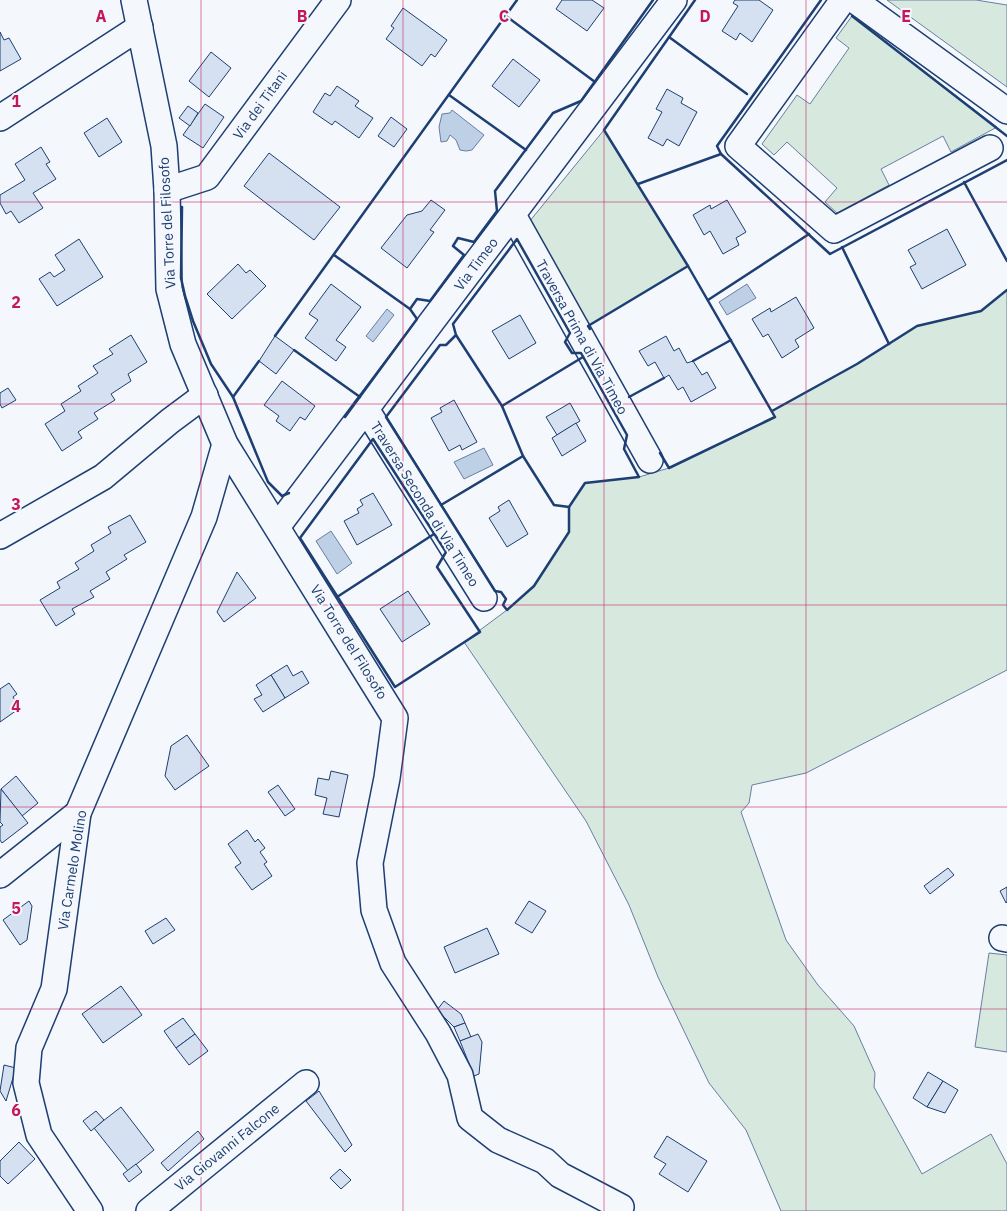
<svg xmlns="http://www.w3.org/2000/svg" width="1007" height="1211" font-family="'IBM Plex Sans',sans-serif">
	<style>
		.green { fill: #d7e8df; stroke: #687fa3 }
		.water { fill: #bed0e5; stroke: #687fa3 }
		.building { fill: #d5e0f0; stroke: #1d3f73 }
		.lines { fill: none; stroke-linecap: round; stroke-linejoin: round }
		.minor-casing { stroke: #1d3f73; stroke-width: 28 }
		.minor { stroke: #f4f7fb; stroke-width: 25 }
		.wall { stroke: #1d3f73; stroke-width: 2.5 }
		.grid { fill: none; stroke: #c2185b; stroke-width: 1; stroke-opacity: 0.55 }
		.labels { text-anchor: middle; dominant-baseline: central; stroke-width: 4; stroke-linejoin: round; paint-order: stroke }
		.street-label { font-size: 14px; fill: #1d3f73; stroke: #f4f7fb }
		.grid-label { font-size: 16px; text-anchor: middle; font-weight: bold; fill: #c2185b; stroke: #f4f7fb; stroke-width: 4; stroke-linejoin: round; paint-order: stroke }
	</style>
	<rect width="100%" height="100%" fill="#f4f7fb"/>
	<g class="green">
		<polygon points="887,0 976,0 1007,5 1007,87"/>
		<polygon points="852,16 997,127 951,152 943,136 881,169 889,185 837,213 825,202 837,188 787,142 774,155 762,144 797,95 810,104 849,48 836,38"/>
		<polygon points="604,130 688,266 588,326 529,222"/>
		<polygon points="1007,290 1007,670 806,773 752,785 749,803 741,812 786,940 818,985 854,1026 875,1073 874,1087 922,1174 991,1134 1007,1164 1007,1211 781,1211 746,1130 709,1083 658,977 629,905 586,821 464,642 507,610 534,586 569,532 569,507 585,483 639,477 669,468 774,417 772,411 857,364 917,326 981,311"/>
		<polygon points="989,953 1007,955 1007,1052 975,1047"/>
	</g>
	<g class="water">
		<polygon points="452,110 484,135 472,150 466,151 460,150 456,140 450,135 447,141 441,142 439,127 442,114 450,113"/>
		<polygon points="747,284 756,298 727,315 719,302"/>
		<polygon points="387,309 394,315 373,342 366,336"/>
		<polygon points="484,448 493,465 464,479 454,462"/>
		<polygon points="331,531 352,563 337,574 316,541"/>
	</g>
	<g class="building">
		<polygon points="562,0 592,0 604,8 587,31 556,9"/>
		<polygon points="735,0 759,0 773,10 752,42 740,33 736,40 722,31 738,6 733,3"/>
		<polygon points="403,8 447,40 435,57 431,54 422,66 386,39 394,28 391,26"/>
		<polygon points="0,32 4,40 9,38 21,59 0,71"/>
		<polygon points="211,52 231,68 209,97 189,81"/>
		<polygon points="513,59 540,80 519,107 492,86"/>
		<polygon points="337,86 359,101 355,106 373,118 359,138 335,121 332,125 313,112 325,93 330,96"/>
		<polygon points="667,89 683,98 681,103 697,112 679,146 667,139 663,146 648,138 662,112 656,109"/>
		<polygon points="205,104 224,117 203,148 183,135"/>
		<polygon points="188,106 198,113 190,126 179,118"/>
		<polygon points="391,117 407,129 394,147 378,136"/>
		<polygon points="107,118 122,142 99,157 84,133"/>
		<polygon points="41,147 50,162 46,164 56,179 33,193 43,208 19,223 11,211 6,214 0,203 0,195 25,180 15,164"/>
		<polygon points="269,153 340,207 314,240 244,186"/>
		<polygon points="431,200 445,210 430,230 434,232 407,268 381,248 407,215 422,211"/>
		<polygon points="727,200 746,232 736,238 739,245 723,254 710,231 704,235 693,215 710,205 711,209"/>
		<polygon points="947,229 966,265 922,289 910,267 916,264 908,250"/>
		<polygon points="79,239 103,277 57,306 39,279 50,272 54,277 65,270 55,255"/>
		<polygon points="238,264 246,273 250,270 266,286 232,319 207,294"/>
		<polygon points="331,284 361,307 336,340 346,347 336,361 305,338 318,320 309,314"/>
		<polygon points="796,297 814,328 795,340 799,347 782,358 768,334 763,337 752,319 770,308 771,312"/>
		<polygon points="520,315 536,343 509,359 492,331"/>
		<polygon points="131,335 147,362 128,374 131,381 111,394 115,400 94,413 98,419 78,432 82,438 62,451 45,424 65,411 61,404 81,391 78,386 98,373 93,366 113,354 109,349"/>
		<polygon points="275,336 294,350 276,374 259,361"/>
		<polygon points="666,336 674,351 679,348 687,363 693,361 702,375 707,372 716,388 691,402 683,387 678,390 669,375 664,378 655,362 648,366 639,351"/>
		<polygon points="282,381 315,406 305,420 300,417 290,431 276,421 279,416 264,405"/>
		<polygon points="8,388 16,400 2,408 0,404 0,393"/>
		<polygon points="454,400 477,442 462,450 460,445 449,451 431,418 442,412 440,408"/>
		<polygon points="570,403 580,421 557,435 546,417"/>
		<polygon points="576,423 586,441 562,456 552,438"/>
		<polygon points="373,493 392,525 357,545 344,521 359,513 357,509 363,505 360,500"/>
		<polygon points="509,500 528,534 507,547 489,518 500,511 498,507"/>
		<polygon points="130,515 146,542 124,555 127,559 106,572 110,579 90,591 94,597 72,609 75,614 56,626 40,600 60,588 57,582 79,569 75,563 94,551 91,545 111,533 108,527"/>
		<polygon points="237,572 256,598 224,622 217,612"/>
		<polygon points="408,591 430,624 402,642 380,609"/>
		<polygon points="287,665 293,676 302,671 309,683 285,698 271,675"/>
		<polygon points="271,675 285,698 263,712 254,699 262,695 256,685"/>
		<polygon points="9,683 17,694 13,697 20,708 0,722 0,689"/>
		<polygon points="187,735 209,766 175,790 165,776 171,746"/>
		<polygon points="331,771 348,775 339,817 323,814 327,798 315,795 318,778 329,780"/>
		<polygon points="16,776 38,803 22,816 1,789"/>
		<polygon points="278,785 295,809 285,816 268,792"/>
		<polygon points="1,789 28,823 2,843 0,840 0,827 3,825 0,822"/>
		<polygon points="247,830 255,842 258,839 265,848 260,852 267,862 264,864 272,876 252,890 235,867 241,863 228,844"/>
		<polygon points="948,868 954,875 930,894 924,886"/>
		<polygon points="1007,887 1007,902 1006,903 1000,891"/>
		<polygon points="29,901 32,906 27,940 20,945 3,920"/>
		<polygon points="529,901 546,911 532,933 515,923"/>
		<polygon points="166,918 175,930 153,944 145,931"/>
		<polygon points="487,928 499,954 455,973 444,947"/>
		<polygon points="121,986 142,1015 103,1043 82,1014"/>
		<polygon points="444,1001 461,1014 465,1023 454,1027 437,1010"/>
		<polygon points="183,1018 195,1034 176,1048 164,1031"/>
		<polygon points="465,1023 471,1037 460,1041 454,1027"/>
		<polygon points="195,1034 208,1051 189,1065 176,1048"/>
		<polygon points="478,1034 482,1042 479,1074 474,1076 460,1041"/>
		<polygon points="4,1065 16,1068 6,1101 0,1091"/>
		<polygon points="928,1072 943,1081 927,1107 913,1098"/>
		<polygon points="943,1081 958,1090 945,1113 927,1107"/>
		<polygon points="319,1091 352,1145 345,1152 306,1101"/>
		<polygon points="121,1107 154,1150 128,1171 94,1128"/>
		<polygon points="96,1111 104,1120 91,1131 83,1121"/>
		<polygon points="198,1131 204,1139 168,1171 161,1163"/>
		<polygon points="667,1136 707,1161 688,1192 659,1174 666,1164 654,1157"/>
		<polygon points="19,1142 35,1159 8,1184 0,1176 0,1161"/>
		<polygon points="136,1164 142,1172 129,1182 123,1174"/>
		<polygon points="340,1169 351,1180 341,1189 330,1178"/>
	</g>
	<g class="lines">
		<defs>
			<g id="minor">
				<polyline points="134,0 164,146 167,190 169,289 183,344 225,444 395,718 387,778 370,863 374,910 393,963 438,1033 460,1075 470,1118 498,1140 545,1161 560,1175 621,1207"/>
				<polyline points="843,0 738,146 834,230 990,148"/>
				<polyline points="854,0 1007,111"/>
				<polyline points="0,118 140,27"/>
				<polyline points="167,190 207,177 338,0"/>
				<polyline points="513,215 650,460"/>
				<polyline points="366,409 484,598"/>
				<polyline points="277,527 674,0"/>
				<polyline points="0,536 103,477 170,421 205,395"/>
				<polyline points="0,875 78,813"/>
				<polyline points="1002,938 1007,939"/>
				<polyline points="90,1211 39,1135 26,1083 29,1048 54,989 78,813 204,517 225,444"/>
				<polyline points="149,1211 306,1083"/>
			</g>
		</defs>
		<use href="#minor" class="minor-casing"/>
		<use href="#minor" class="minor"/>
		<g class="wall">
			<polyline points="821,0 717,146 721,154 830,254 1007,160"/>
			<polyline points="506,16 595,82"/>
			<polyline points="852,16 1007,136"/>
			<polyline points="669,37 747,94"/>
			<polyline points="449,95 526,150"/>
			<polyline points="964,182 1007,261"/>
			<polyline points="638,184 721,154"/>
			<polyline points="182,207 181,278 185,296 193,321 211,364 233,397 268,482 282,496 289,493"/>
			<polygon points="517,239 570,333 565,342 572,353 581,353 627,435 624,449 639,477 585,483 569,507 569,532 534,586 507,610 503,605 506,599 501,592 495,591 386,417 440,345 446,345 456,335 453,324"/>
			<polyline points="842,247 889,344"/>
			<polyline points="334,255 410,309"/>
			<polyline points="708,300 809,234"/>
			<polyline points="590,329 588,326 688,266"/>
			<polyline points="456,335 502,406 523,456 554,505 569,507"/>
			<polyline points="275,336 517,0"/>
			<polyline points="294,350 360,397"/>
			<polyline points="693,361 731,340"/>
			<polyline points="233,397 259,361"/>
			<polyline points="629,397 664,378"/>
			<polyline points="502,406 583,357"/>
			<polyline points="772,411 857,364 917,326 981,311 1007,290"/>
			<polyline points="345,417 417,319 410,309 417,299 430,301 464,255 453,246 458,238 474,242 497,211 495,191 553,113 581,101 653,0"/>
			<polygon points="373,439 446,552 437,567 480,632 395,687 300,538"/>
			<polyline points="660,453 669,468 775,417 688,266 604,130 695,0"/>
			<polyline points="441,505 523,456"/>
			<polyline points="337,597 434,534"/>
		</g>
	</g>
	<path class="grid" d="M201 0V1211M403 0V1211M604 0V1211M806 0V1211M0 202H1007M0 404H1007M0 605H1007M0 807H1007M0 1009H1007"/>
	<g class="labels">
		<g class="street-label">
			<text transform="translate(260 105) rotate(-54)">Via dei Titani</text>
			<text transform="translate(167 223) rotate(-93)">Via Torre del Filosofo</text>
			<text transform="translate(476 264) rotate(-53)">Via Timeo</text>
			<text transform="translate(582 337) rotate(61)">Traversa Prima di Via Timeo</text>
			<text transform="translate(425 504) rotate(58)">Traversa Seconda di Via Timeo</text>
			<text transform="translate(349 642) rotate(58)">Via Torre del Filosofo</text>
			<text transform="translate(72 870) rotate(-81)">Via Carmelo Molino</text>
			<text transform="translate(227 1147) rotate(-39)">Via Giovanni Falcone</text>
		</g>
	</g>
	<g class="grid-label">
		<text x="101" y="22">A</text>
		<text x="302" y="22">B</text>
		<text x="504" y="22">C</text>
		<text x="705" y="22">D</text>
		<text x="906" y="22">E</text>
		<text x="16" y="107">1</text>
		<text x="16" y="308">2</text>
		<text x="16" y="510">3</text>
		<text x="16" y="712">4</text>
		<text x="16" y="914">5</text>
		<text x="16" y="1116">6</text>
	</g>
</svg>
